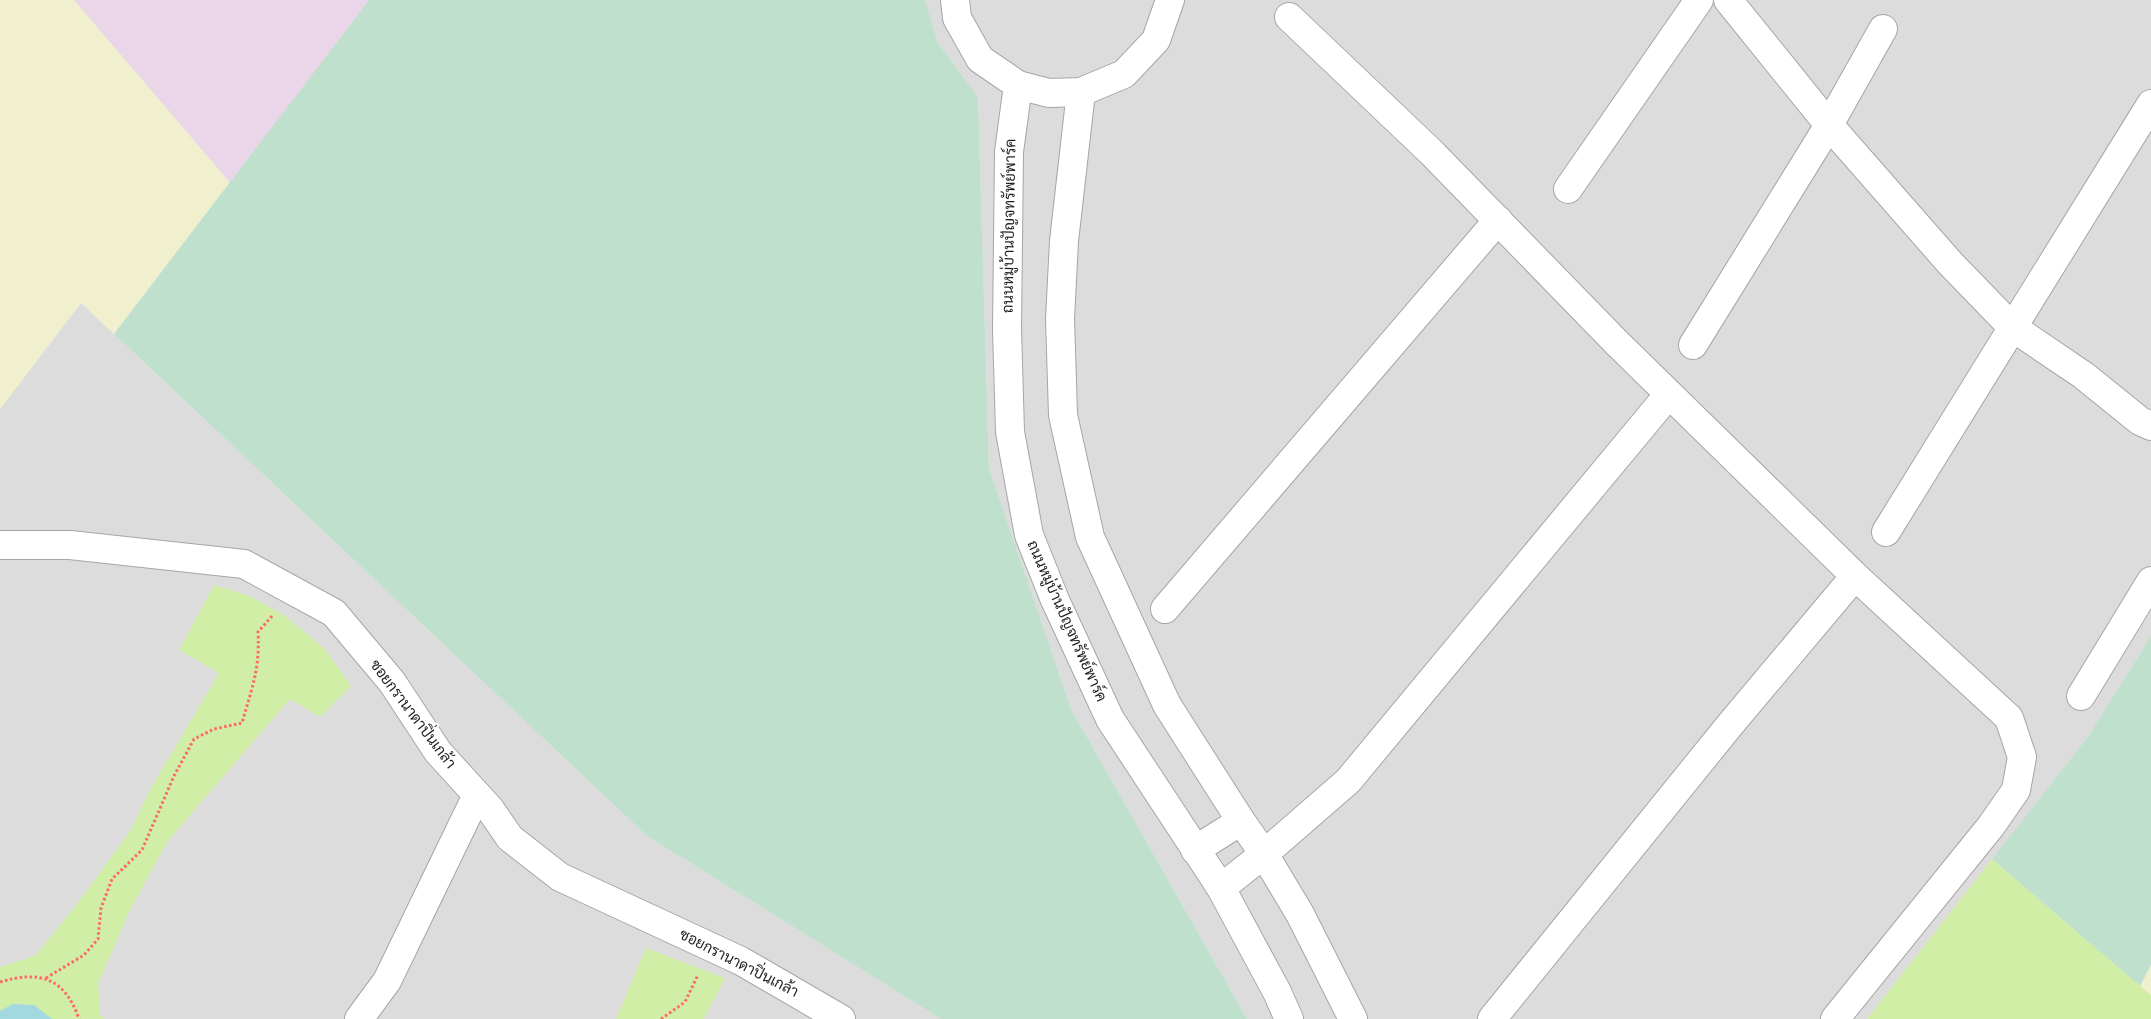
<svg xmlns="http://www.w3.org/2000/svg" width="2151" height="1019" font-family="Figtree,Sarabun,sans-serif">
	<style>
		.residential { fill: #dddcdc }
		.industrial { fill: #ead6e8 }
		.farmland { fill: #f0f0ce }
		.grass { fill: #d1eea7 }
		.wetland { fill: #c0e0ce }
		.water { fill: #a2d9e1 }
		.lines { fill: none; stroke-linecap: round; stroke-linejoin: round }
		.street-casing { stroke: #a6a6a6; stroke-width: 30 }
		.path { stroke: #ff6867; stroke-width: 3; stroke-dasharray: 2.5 2.5; stroke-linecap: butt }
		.street { stroke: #fff; stroke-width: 28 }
		.labels { text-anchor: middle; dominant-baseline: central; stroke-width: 4; stroke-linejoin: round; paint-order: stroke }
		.street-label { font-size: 15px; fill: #1f1f1f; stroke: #fff }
	</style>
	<rect width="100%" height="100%" fill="#f0ebe4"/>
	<g class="residential">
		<polygon points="925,0 2151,0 2151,636 2087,738 1867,1019 1247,1019 1071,709 989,468 978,97 938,43"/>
		<polygon points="81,303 647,836 941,1019 0,1019 0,409"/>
	</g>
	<polygon class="industrial" points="74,0 369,0 230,183"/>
	<g class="farmland">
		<polygon points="0,0 74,0 230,183 114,334 81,303 0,409"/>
		<polygon points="2151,965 2151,995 2140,986"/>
	</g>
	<g class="grass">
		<polygon points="214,585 250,596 285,616 324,648 351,686 320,717 290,699 167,842 129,912 98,984 100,1014 104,1019 0,1019 0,967 35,956 77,904 130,831 151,788 219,673 179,650"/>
		<polygon points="1992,859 2151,995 2151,1019 1867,1019"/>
		<polygon points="646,948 725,978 704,1019 616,1019"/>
	</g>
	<g class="wetland">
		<polygon points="369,0 925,0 938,43 978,97 989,468 1071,709 1247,1019 941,1019 647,836 114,334"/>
		<polygon points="2151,636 2151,965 2140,986 1992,859 2087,738"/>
	</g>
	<polygon class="water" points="13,1004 34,1005 52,1019 0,1019 0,1011"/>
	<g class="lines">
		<defs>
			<g id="street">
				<polyline points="955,0 957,18 980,59 1018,85 1049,93 1081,92 1124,74 1156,40 1170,0"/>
				<polyline points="1728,0 1829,125 1950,263 2012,327 2083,375 2140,421 2151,426"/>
				<polyline points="1289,17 1432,153 1616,342 1855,576"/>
				<polyline points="1018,85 1009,152 1007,329 1010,432 1029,535 1055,600 1110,719 1221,888 1277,992 1289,1019"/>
				<polyline points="1081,92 1064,241 1060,319 1063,415 1090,537 1167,705 1241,821 1264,854 1300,914 1353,1019"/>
				<polyline points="1568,189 1699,0"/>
				<polyline points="1693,345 1829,125 1883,29"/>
				<polyline points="1886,532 2151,104"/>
				<polyline points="0,545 70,545 244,564 334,613 392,682 438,752 490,809 510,838 560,877 741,961 841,1019"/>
				<polyline points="1165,609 1498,220"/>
				<polyline points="2081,696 2151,581"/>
				<polyline points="1195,850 1241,821"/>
				<polyline points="1221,888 1264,854 1348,781 1669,394"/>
				<polyline points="359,1019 387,981 477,795"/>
				<polyline points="1492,1019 1729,726 1855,576 2009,718 2022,757 2016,790 1991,826 1835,1019"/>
			</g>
		</defs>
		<use href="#street" class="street-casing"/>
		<g class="path">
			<path d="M46 978 84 955 98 939 101 908 112 879 142 850 174 776 194 739 214 729 242 723C252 687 260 670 258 632L272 616"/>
			<path d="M0 982C40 970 65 978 79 1019"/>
			<polyline points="661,1019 685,1002 698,975"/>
		</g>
		<use href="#street" class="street"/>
	</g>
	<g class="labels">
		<g class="street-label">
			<text transform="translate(1009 226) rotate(-89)">ถนนหมู่บ้านปัญจทรัพย์พาร์ค</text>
			<text transform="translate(1067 621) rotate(66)">ถนนหมู่บ้านปัญจทรัพย์พาร์ค</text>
			<text transform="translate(413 714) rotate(53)">ซอยกรานาดาปิ่นเกล้า</text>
			<text transform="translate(739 963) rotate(27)">ซอยกรานาดาปิ่นเกล้า</text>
		</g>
	</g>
</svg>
